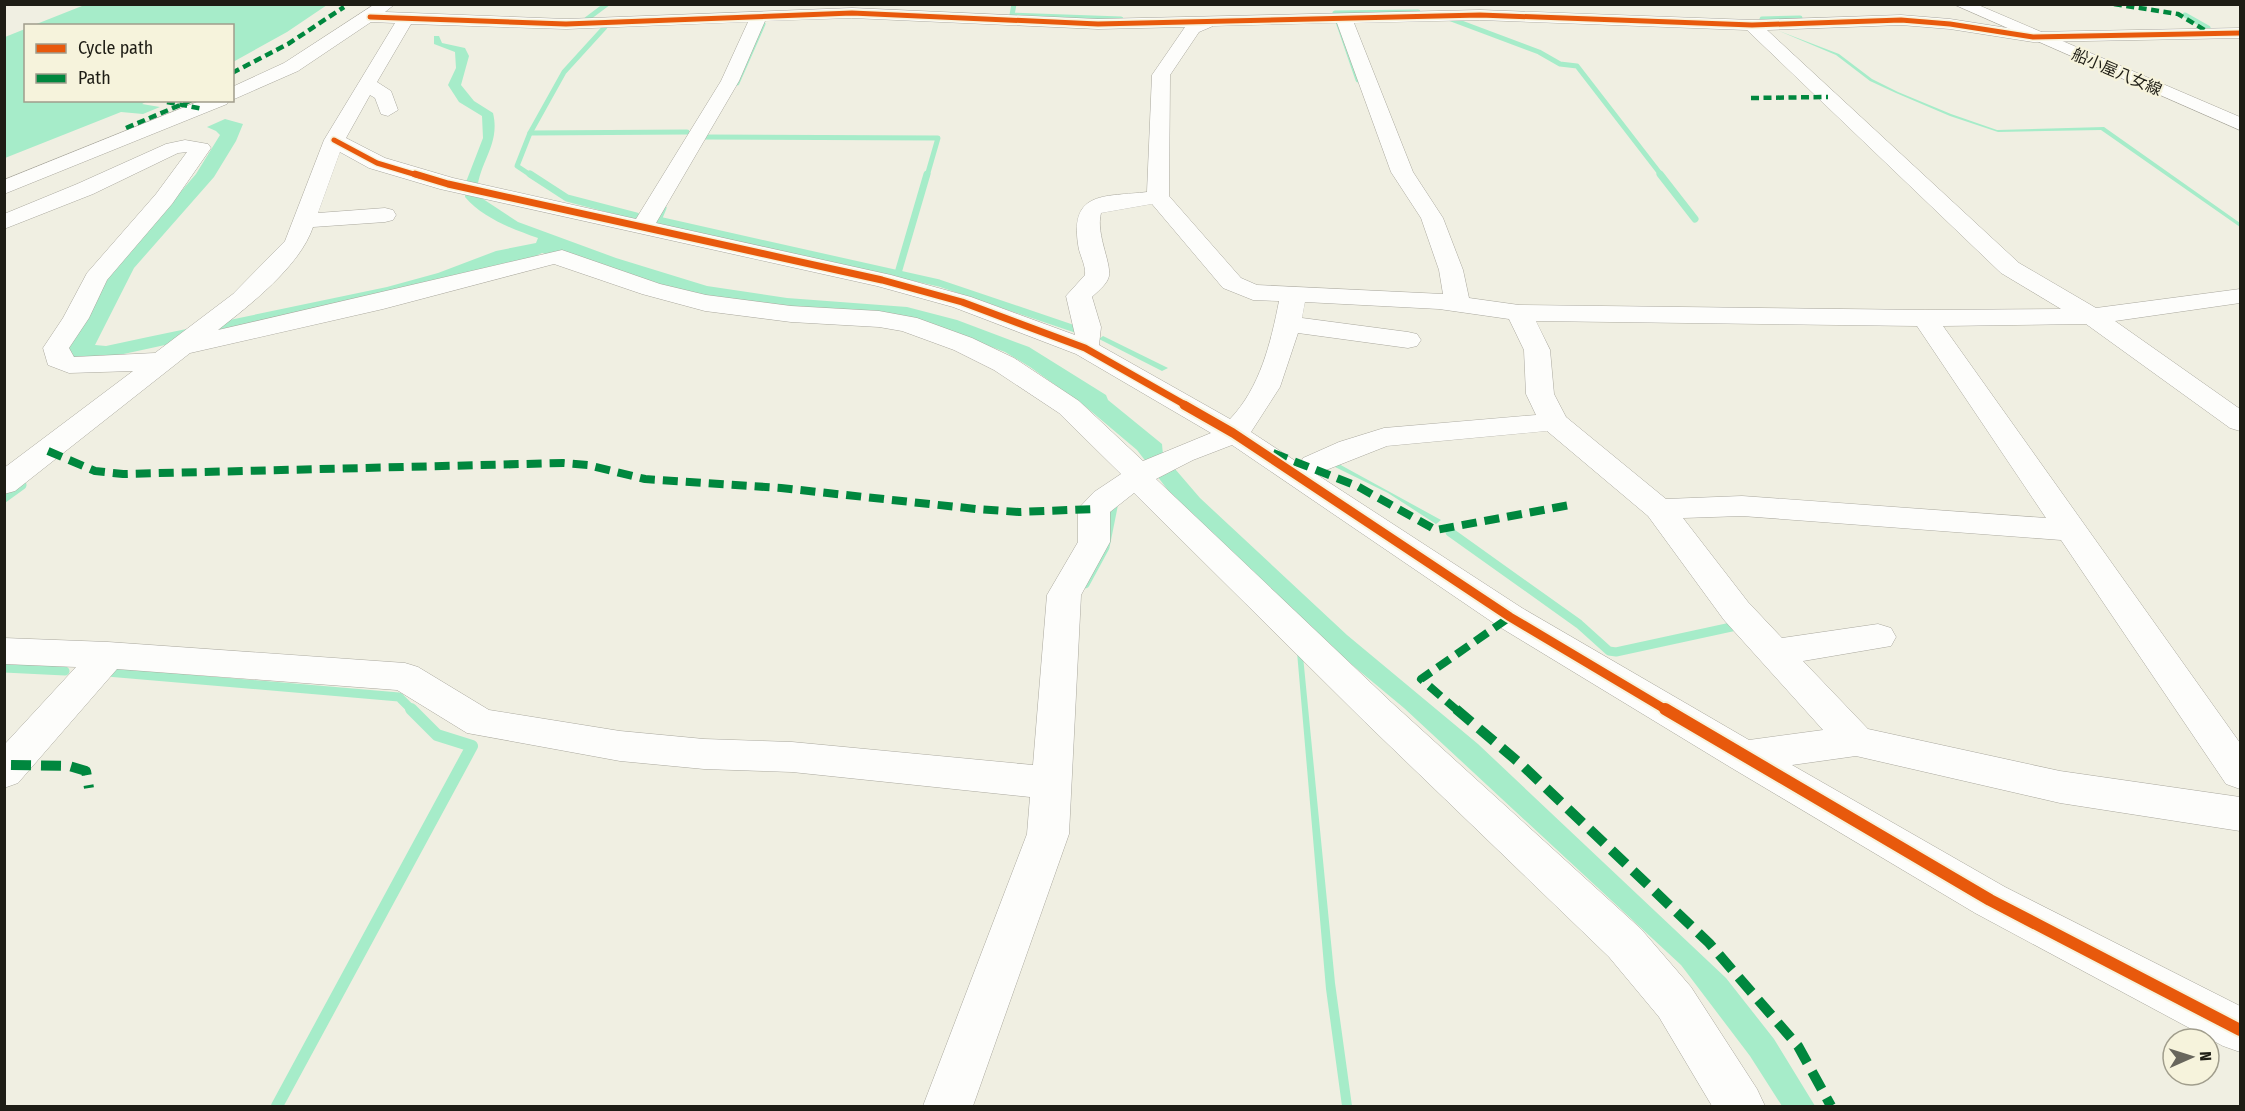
<svg xmlns="http://www.w3.org/2000/svg" width="2245" height="1111" font-family="'Fira Sans Condensed','Noto Sans JP',sans-serif">
	<style>
		.water { fill: #a6ecc9 }
		.lines { fill: none; stroke-linecap: round; stroke-linejoin: round }
		.stream-far3 { stroke: #a6ecc9; stroke-width: 5 }
		.stream-far2 { stroke: #a6ecc9; stroke-width: 7 }
		.stream-far1 { stroke: #a6ecc9; stroke-width: 9 }
		.stream { stroke: #a6ecc9; stroke-width: 12 }
		.minor-casing { stroke: #aaa89e; stroke-width: 1 }
		.major-casing { stroke: #aaa89e; stroke-width: 1 }
		.minor { fill: #fdfdfb; fill-rule: evenodd }
		.major { fill: #fdfdfb; fill-rule: evenodd }
		.quiet-far2 { stroke: #00873e; stroke-width: 4.5; stroke-dasharray: 8 4.5; stroke-linecap: butt }
		.quiet-far1 { stroke: #00873e; stroke-width: 8; stroke-dasharray: 15 8; stroke-linecap: butt }
		.quiet { stroke: #00873e; stroke-width: 10; stroke-dasharray: 20 10; stroke-linecap: butt }
		.cycleway-far3-casing { stroke: #f6f3dc; stroke-width: 8 }
		.cycleway-far2-casing { stroke: #f6f3dc; stroke-width: 10 }
		.cycleway-far1-casing { stroke: #f6f3dc; stroke-width: 13 }
		.cycleway-casing { stroke: #f6f3dc; stroke-width: 16 }
		.cycleway-far3 { stroke: #e8590c; stroke-width: 5 }
		.cycleway-far2 { stroke: #e8590c; stroke-width: 7 }
		.cycleway-far1 { stroke: #e8590c; stroke-width: 9 }
		.cycleway { stroke: #e8590c; stroke-width: 12 }
		.labels { text-anchor: middle; dominant-baseline: central; stroke-width: 4.5; stroke-linejoin: round; paint-order: stroke }
		.far-street-label { font-size: 16px; fill: #1e1d15; stroke: #f6f3dc }
	</style>
	<rect width="100%" height="100%" fill="#f0efe2"/>
	<g class="water">
		<polygon points="87,4 327,4 327,5 287,32 233,62 232,26 34,25"/>
		<polygon points="25,29 26,100 147,101 142,104 160,107 143,114 121,112 5,158 5,37"/>
		<polygon points="1777,30 1839,54 1872,79 1898,92 1951,114 1997,130 2104,127 2240,223 2240,227 2101,130 1998,132 1950,116 1896,93 1870,81 1836,55"/>
		<path d="M434 36H439L442 43 465 48 469 56 461 85 474 101 493 113C501 146 477 163 477 195L518 222 616 258 707 286 787 298 907 307 957 320 1029 347 1106 395 1108 400 1162 444 1163 455 1200 498 1347 635 1478 744 1726 978 1774 1039 1815 1106H1782L1750 1056 1681 965 1404 708 1321 639 1174 498 1137 450 1086 407 1030 367 1005 352 927 323 766 306 694 294 542 253 530 259 234 330 96 360 70 359 67 345 105 280 196 174 220 135 216 131 207 127 225 119 243 124 236 141 214 177 134 268 95 345 106 346 148 337 387 287 438 273 496 251 536 243 538 238C512 229 483 218 465 197L466 182 483 138 482 116 459 102 448 85 456 68 455 52 434 44Z"/>
		<polygon points="1103,336 1168,368 1162,371 1099,339"/>
		<polygon points="1337,463 1441,520 1436,524 1388,493 1333,466"/>
		<polygon points="1297,652 1303,656 1335,983 1352,1106 1342,1106 1326,989"/>
	</g>
	<g class="lines">
		<g class="stream-far3">
			<polyline points="1014,4 1012,15 1121,19"/>
			<polyline points="2185,15 2208,28"/>
			<polyline points="1443,16 1539,52 1560,64 1577,66 1662,176"/>
			<polyline points="587,19 607,4"/>
			<polyline points="1764,20 1762,19 1800,18"/>
			<polyline points="1358,80 1335,13 1418,12"/>
			<polyline points="737,83 763,24"/>
			<polyline points="530,133 687,132"/>
			<polyline points="705,137 938,138 927,176"/>
			<polyline points="532,176 517,166 530,133 564,72 605,27"/>
		</g>
		<g class="stream-far2">
			<polyline points="530,174 567,198 636,216"/>
			<polyline points="1660,174 1695,219"/>
			<polyline points="663,208 658,220 939,283 1081,331"/>
			<polyline points="898,273 927,174"/>
		</g>
		<g class="stream-far1">
			<polyline points="4,498 22,485"/>
			<polyline points="1450,532 1579,624 1609,651 1616,652 1736,626"/>
			<polyline points="1085,584 1105,547 1113,507"/>
			<polyline points="4,668 65,671"/>
			<polyline points="107,672 399,697 413,711"/>
		</g>
		<polyline class="stream" points="277,1106 472,746 437,735 411,709"/>
		<defs>
			<g id="minor">
				<path d="M375 4H395L385 12 566 19 852 8 1098 19 1480 10 1752 20 1901 15 1950 19 2033 32 2240 28V38L2033 42 1950 29 1901 25 1767 30 2019 263 2096 308 2240 289V303L2115 321 2240 409V431L2230 428 2086 324 1943 326 2240 743V789L2226 784 2061 540 1742 516 1683 518 1748 602 1782 638 1878 624 1891 628 1896 637 1891 646 1803 661 1868 729 2060 771 2240 797V831L2060 803 1856 756 1792 765 2005 887 2240 1006V1052L2223 1046 1975 913 1730 767 1498 626 1232 445 1193 460 1156 479 1391 702 1641 929 1691 987 1757 1089 1765 1106H1712L1659 1017 1609 957 1365 722 1134 493 1110 512V542L1081 595 1069 834 973 1106H923L1027 834 1030 797 792 772 704 769 620 761 467 733 397 690 117 669 18 783 4 788V745L76 667 4 664V638L108 642 405 663 418 667 489 710 620 731 704 739 792 742 1033 765 1047 595 1078 542V509L1094 492 1121 474 1059 413 994 370 954 350 902 331 879 327 791 322 705 311 642 294 554 264 383 309 190 353 15 491 4 494V468L133 371 69 373 48 365 43 348 63 318 87 273 156 194 187 152 178 153 93 194 4 229V214L77 184 166 144 185 140 208 144 211 148 172 204 107 280 89 318 69 348 74 357 155 353 233 294 285 241 324 140 395 23 371 22 298 71 232 100V87L284 63ZM852 18 1098 29 1185 27 1152 75 1147 192C1106 197 1070 190 1078 244 1079 255 1086 264 1085 275L1066 296 1075 335 971 297 891 275 656 223 739 81 765 21ZM1480 20 1747 30 2001 273 2061 309 1925 310 1519 305 1469 298 1463 270 1443 218 1413 172 1354 23ZM748 22 721 81 636 219 453 178 385 158 346 138 370 95 375 98 381 114 388 116 398 110 391 91 377 82 411 24 566 29ZM1337 23 1391 172 1421 218 1439 270 1443 294 1257 285 1241 278 1169 196 1170 75 1199 32 1213 26ZM340 152 369 168 440 189 877 286 953 307 1076 354 1211 433 1143 461 1079 401 1014 358 972 338 917 318 879 311 791 306 706 295 660 284 562 250 218 330C250 305 300 266 313 227L385 222 393 220 396 215 393 210 385 208 318 213ZM1152 204 1223 288 1253 300 1279 301C1271 342 1260 388 1230 419L1099 345 1101 327 1092 297C1097 292 1105 286 1108 279 1114 267 1095 235 1101 213ZM1305 302 1439 309 1509 319 1524 350 1526 394 1536 415 1384 428 1339 442 1303 458 1300 464 1251 432 1280 387 1298 333 1408 348 1417 346 1421 340 1417 334 1408 332 1302 318ZM1536 321 1917 326 2046 518 1742 496 1666 499 1566 417 1554 394 1550 350ZM1547 431 1648 516 1724 620 1823 730 1749 740 1522 608 1316 474 1387 446Z"/>
				<polygon points="202,100 229,100 227,104 4,194 4,180"/>
			</g>
			<polygon id="major" points="1953,4 1976,4 2240,117 2240,130"/>
		</defs>
		<use href="#minor" class="minor-casing"/>
		<use href="#major" class="major-casing"/>
		<use href="#minor" class="minor"/>
		<use href="#major" class="major"/>
		<g class="quiet-far2">
			<polyline points="2114,4 2178,14 2208,32"/>
			<polyline points="232,73 288,44 344,7"/>
			<polyline points="1751,98 1828,97"/>
			<polyline points="167,102 203,109"/>
			<polyline points="126,128 192,100"/>
		</g>
		<g class="quiet-far1">
			<polyline points="48,451 95,471 123,474 563,463 588,465 645,479 781,488 976,509 1019,512 1094,509"/>
			<polyline points="1273,453 1357,486 1436,530 1570,505"/>
			<polyline points="1458,711 1421,679 1510,617"/>
		</g>
		<g class="quiet">
			<polyline points="1456,709 1523,766 1709,943 1798,1046 1831,1106"/>
			<polyline points="11,765 69,766 86,771 89,788"/>
		</g>
		<defs>
			<g id="cycleway-far3">
				<polyline points="370,17 566,24 852,13 1098,24 1480,15 1752,25 1901,20 1950,24 2033,37 2240,33"/>
				<polyline points="334,140 377,163 420,176"/>
			</g>
			<polyline id="cycleway-far2" points="415,174 448,184 882,280 962,302 1085,348 1187,406"/>
			<polyline id="cycleway-far1" points="1184,405 1233,433 1510,617 1668,711"/>
			<polyline id="cycleway" points="1665,709 1990,900 2240,1030"/>
		</defs>
		<use href="#cycleway-far3" class="cycleway-far3-casing"/>
		<use href="#cycleway-far2" class="cycleway-far2-casing"/>
		<use href="#cycleway-far1" class="cycleway-far1-casing"/>
		<use href="#cycleway" class="cycleway-casing"/>
		<use href="#cycleway-far3" class="cycleway-far3"/>
		<use href="#cycleway-far2" class="cycleway-far2"/>
		<use href="#cycleway-far1" class="cycleway-far1"/>
		<use href="#cycleway" class="cycleway"/>
	</g>
	<g class="labels">
		<g class="far-street-label">
			<text transform="translate(2117 72) rotate(23)">船小屋八女線</text>
		</g>
	</g>
	<rect width="2245" height="1111" fill="none" stroke="#1e1d15" stroke-width="12"/>
	<rect x="24" y="24" width="210" height="78" fill="#f6f3dc" stroke="#a09d8c" stroke-width="1.5"/>
	<rect x="36" y="44" width="30" height="9" fill="#e8590c" stroke="#a09d8c" stroke-width="1.5"/>
	<text x="78" y="54" font-size="18" fill="#1e1d15">Cycle path</text>
	<rect x="36" y="74" width="30" height="9" fill="#00873e" stroke="#a09d8c" stroke-width="1.5"/>
	<text x="78" y="84" font-size="18" fill="#1e1d15">Path</text>
	<g transform="translate(2191 1057) rotate(87)"><circle r="28" fill="#f6f3dc" stroke="#a09d8c" stroke-width="1.5"/>
	<path d="M0-4.5L10 22L0 15L-10 22Z" fill="#68665d"/>
	<text y="-9" font-size="16" font-weight="bold" text-anchor="middle" fill="#1e1d15">N</text>
	</g>
</svg>
